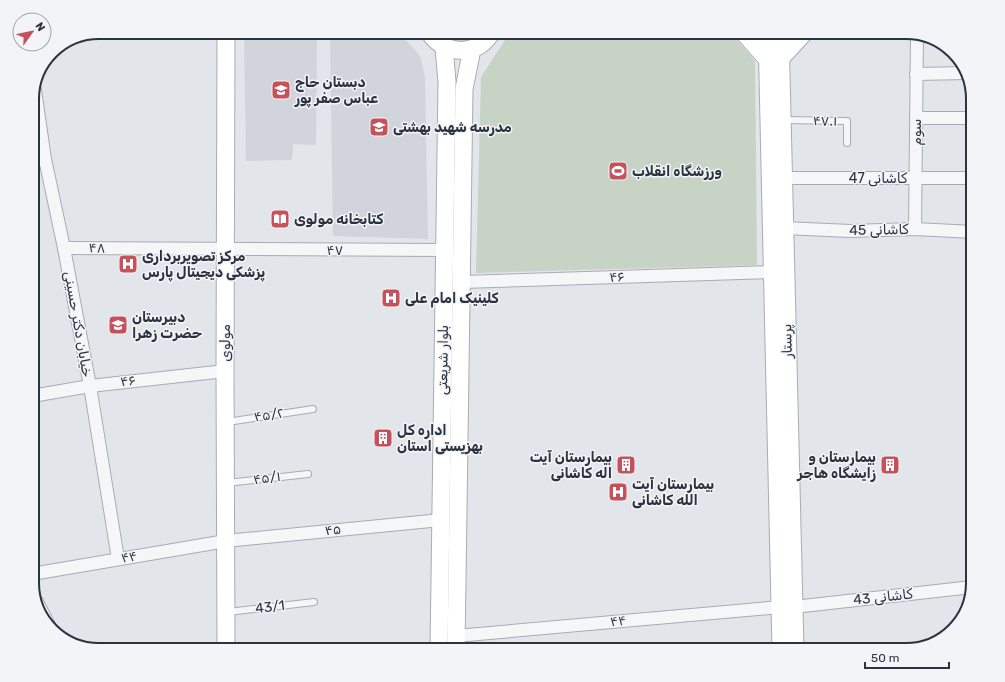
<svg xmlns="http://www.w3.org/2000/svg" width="1005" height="682" font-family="Rubik,'Noto Naskh Arabic',sans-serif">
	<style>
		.built { fill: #d1d4db }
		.green { fill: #c7d3c4 }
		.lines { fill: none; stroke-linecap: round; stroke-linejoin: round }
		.service-casing { stroke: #a7acb4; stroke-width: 8 }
		.minor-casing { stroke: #a7acb4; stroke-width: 14 }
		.secondary-casing { stroke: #a7acb4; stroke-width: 19 }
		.service { stroke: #f5f6f8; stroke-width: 6 }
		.minor { stroke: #f5f6f8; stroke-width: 12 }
		.secondary { stroke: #fff; stroke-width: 17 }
		.labels { text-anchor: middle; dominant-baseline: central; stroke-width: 3; stroke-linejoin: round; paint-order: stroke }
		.poi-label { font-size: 14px; font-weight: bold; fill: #2b3240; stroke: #f2f4f7; text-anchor: start }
		.street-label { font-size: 14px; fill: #2b3240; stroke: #f2f4f7 }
		.rim { fill: none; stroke: #2b3240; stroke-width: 2 }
	</style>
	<rect width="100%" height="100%" fill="#e2e5ea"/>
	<g class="built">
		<polygon points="330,35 398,35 407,41 420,56 425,77 428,239 333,236"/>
		<polygon points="244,36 317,36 316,145 293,144 292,160 246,161"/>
	</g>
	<g class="green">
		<polygon points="731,33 755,61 757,265 476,273 481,77 509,34"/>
		<path d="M443 35H480C468 43 454 47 443 35Z"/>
	</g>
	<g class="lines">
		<defs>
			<g id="service">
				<polyline points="783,120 847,121 847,143"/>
				<polyline points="227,422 313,409"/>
				<polyline points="227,483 308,474"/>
				<polyline points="228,612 314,602"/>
			</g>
			<g id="minor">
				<polyline points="916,74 967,73"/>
				<polyline points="35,90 45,159 64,248 90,386 118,559"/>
				<polyline points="916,118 973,118"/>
				<polyline points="32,161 45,159"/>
				<polyline points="783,178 973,178"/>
				<polyline points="784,228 850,231 915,229 973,232"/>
				<polyline points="915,229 917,35"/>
				<polyline points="64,248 445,250"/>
				<polyline points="462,282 773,272"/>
				<polyline points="32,396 90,386 225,371"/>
				<polyline points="32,574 226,541 441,520"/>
				<polyline points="36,600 49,625"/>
				<polyline points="794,607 972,587"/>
				<polyline points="456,636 780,607"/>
			</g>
			<g id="secondary">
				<polyline points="744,33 767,59"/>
				<polyline points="767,33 781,650"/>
				<polyline points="780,33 795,650"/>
				<path d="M431 35C447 55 475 56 490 35"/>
				<polyline points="781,58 804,33"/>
				<polyline points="226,650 225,371 226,36"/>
				<polyline points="439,650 447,82 444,47"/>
				<polyline points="456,650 464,89 472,49"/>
			</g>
		</defs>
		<use href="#service" class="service-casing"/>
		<use href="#minor" class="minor-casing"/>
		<use href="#secondary" class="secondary-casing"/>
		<use href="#service" class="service"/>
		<use href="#minor" class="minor"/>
		<use href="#secondary" class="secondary"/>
	</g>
	<defs>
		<symbol id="school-square" viewBox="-11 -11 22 22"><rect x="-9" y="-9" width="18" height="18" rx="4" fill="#c5515a" stroke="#f2f4f7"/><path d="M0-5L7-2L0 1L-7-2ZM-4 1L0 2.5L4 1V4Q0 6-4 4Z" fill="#fff"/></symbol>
		<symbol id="stadium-square" viewBox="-11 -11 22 22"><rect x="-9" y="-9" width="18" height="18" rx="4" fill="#c5515a" stroke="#f2f4f7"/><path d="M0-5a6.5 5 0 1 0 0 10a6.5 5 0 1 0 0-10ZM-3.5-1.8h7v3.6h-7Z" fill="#fff"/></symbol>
		<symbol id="library-square" viewBox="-11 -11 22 22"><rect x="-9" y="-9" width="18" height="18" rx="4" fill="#c5515a" stroke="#f2f4f7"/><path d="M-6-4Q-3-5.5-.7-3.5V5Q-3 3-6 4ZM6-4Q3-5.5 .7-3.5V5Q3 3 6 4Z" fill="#fff"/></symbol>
		<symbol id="hospital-square" viewBox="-11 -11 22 22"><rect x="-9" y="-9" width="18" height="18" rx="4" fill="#c5515a" stroke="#f2f4f7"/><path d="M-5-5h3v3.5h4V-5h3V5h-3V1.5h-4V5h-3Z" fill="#fff"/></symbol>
		<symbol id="building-square" viewBox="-11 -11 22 22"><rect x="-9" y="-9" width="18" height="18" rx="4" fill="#c5515a" stroke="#f2f4f7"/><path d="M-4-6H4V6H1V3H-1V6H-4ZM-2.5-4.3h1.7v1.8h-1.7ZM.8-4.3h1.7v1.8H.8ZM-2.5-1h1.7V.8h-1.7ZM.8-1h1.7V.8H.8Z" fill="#fff"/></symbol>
	</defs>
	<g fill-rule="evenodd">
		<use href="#school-square" x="270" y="79" width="22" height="22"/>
		<use href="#school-square" x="368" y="116" width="22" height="22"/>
		<use href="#stadium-square" x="607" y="160" width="22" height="22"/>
		<use href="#library-square" x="269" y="208" width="22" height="22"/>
		<use href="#hospital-square" x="117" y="253" width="22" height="22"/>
		<use href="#hospital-square" x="380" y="287" width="22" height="22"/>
		<use href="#school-square" x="107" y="314" width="22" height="22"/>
		<use href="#building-square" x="372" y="427" width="22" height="22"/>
		<use href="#building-square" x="615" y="454" width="22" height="22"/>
		<use href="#building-square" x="879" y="454" width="22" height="22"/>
		<use href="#hospital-square" x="607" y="481" width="22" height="22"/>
	</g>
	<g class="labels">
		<g class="poi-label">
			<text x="295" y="82">دبستان حاج<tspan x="295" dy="16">عباس صفر پور</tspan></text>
			<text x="393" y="127">مدرسه شهید بهشتی</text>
			<text x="632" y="171">ورزشگاه انقلاب</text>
			<text x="294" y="219">کتابخانه مولوی</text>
			<text x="142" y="256">مرکز تصویربرداری<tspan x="142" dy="16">پزشکی دیجیتال پارس</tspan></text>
			<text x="405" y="298">کلینیک امام علی</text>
			<text x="132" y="317">دبیرستان<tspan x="132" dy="16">حضرت زهرا</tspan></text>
			<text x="397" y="430">اداره کل<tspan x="397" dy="16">بهزیستی استان</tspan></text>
			<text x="612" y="457" text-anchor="end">بیمارستان آیت<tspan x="612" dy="16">اله کاشانی</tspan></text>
			<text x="876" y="457" text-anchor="end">بیمارستان و<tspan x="876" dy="16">زایشگاه هاجر</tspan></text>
			<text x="632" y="484">بیمارستان آیت<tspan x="632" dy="16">الله کاشانی</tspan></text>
		</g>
		<g class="street-label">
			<text transform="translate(825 121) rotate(1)">۴۷.۱</text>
			<text transform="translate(916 132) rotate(-90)">سوم</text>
			<text x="878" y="178">کاشانی 47</text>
			<text transform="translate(879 230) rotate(-1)">کاشانی 45</text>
			<text transform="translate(97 248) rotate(1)">۴۸</text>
			<text x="335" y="250">۴۷</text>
			<text transform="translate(617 277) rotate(-2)">۴۶</text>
			<text transform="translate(78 324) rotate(80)">خیابان دکتر حسینی</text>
			<text transform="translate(787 341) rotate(-91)">پرستار</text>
			<text transform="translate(225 343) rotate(-90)">مولوی</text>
			<text transform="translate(443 360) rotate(-89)">بلوار شریعتی</text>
			<text transform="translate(128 381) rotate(-6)">۴۶</text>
			<text transform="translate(269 415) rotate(-8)">۴۵/۲</text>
			<text transform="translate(267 478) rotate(-7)">۴۵/۱</text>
			<text transform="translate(333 530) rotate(-6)">۴۵</text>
			<text transform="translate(129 557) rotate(-10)">۴۴</text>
			<text transform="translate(883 597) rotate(-6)">کاشانی 43</text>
			<text transform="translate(270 607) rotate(-7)">43/1</text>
			<text transform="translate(618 621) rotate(-5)">۴۴</text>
		</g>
	</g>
	<path d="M0 0H1005V682H0ZM99 39H906A60 60 0 0 1 966 99V583A60 60 0 0 1 906 643H99A60 60 0 0 1 39 583V99A60 60 0 0 1 99 39Z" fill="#f2f4f7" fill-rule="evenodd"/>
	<path class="rim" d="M99 39H906A60 60 0 0 1 966 99V583A60 60 0 0 1 906 643H99A60 60 0 0 1 39 583V99A60 60 0 0 1 99 39Z"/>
	<g transform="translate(32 32) rotate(57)"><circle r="19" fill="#f2f4f7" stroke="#a2a6ae"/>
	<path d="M0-3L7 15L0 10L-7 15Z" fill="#c5515a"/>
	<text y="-6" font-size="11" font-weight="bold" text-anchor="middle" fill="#2b3240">N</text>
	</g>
	<path d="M865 662v6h84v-6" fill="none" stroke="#2b3240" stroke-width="2"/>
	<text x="871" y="662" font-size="12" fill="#2b3240" stroke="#f2f4f7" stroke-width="3" paint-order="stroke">50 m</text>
</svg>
